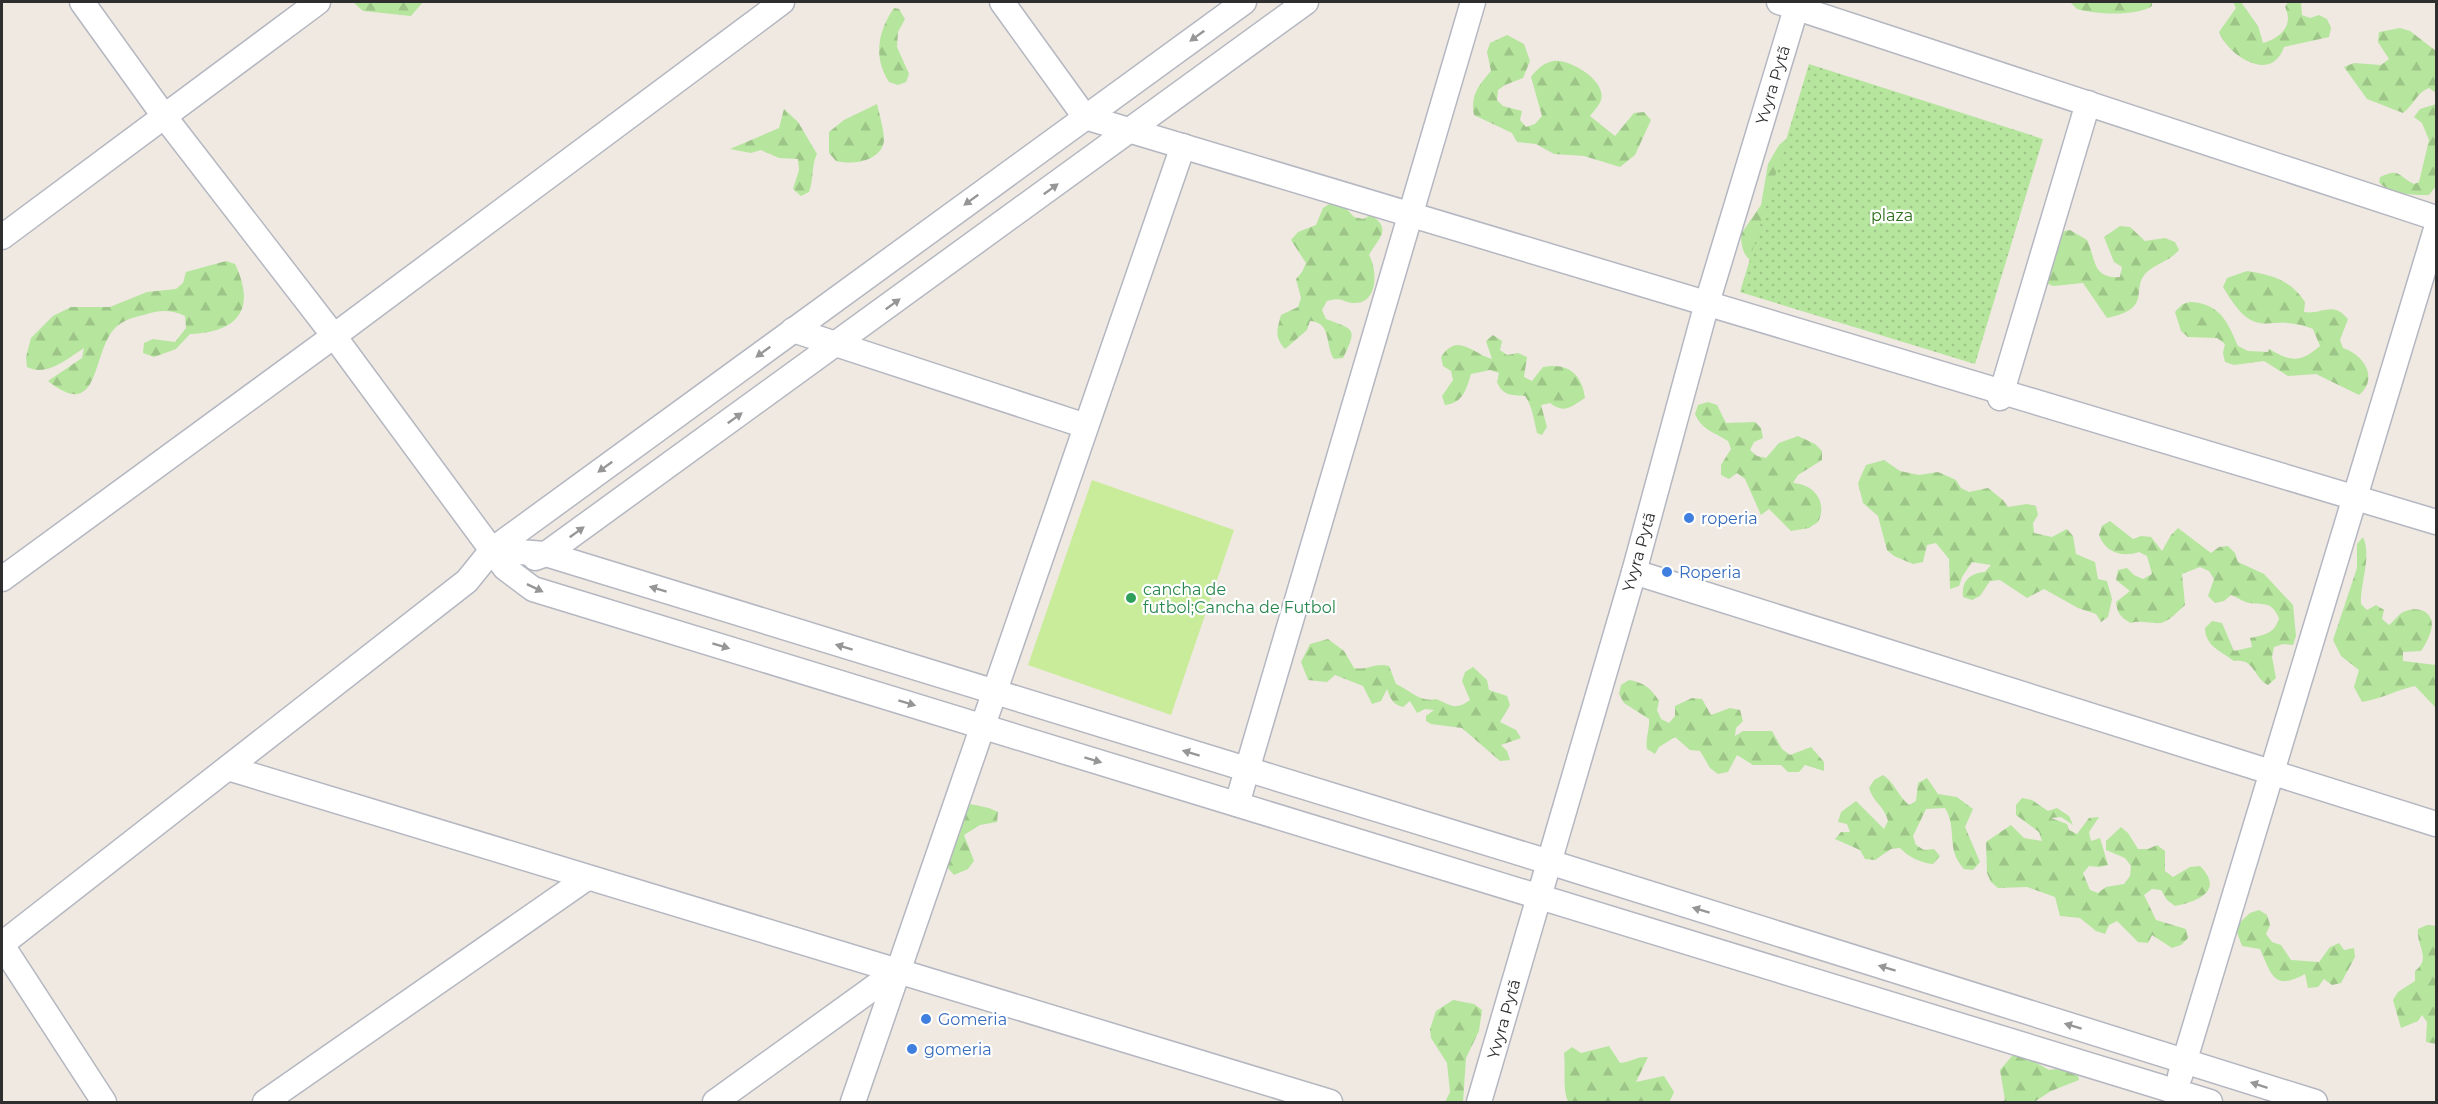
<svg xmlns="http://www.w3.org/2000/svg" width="2438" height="1104" font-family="Montserrat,sans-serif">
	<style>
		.forest { fill: url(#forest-firs) }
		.park { fill: url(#park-dots) }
		.pitch { fill: #c9ec9a }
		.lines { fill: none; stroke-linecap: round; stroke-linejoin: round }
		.street-casing { stroke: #b4b7c1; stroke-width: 27 }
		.street { stroke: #fff; stroke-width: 24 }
		.oneway { fill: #969696 }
		.shop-dot { fill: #3f7fe0; stroke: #fff; stroke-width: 2 }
		.leisure-dot { fill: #2e9e5b; stroke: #fff; stroke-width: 2 }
		.labels { text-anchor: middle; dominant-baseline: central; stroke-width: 4.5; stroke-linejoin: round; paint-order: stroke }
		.street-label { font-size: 16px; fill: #2e2e2e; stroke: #fff }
		.park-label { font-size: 16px; fill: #2c6e1b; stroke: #fff }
		.shop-label { font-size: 16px; fill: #366cbe; stroke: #fff; text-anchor: start }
		.leisure-label { font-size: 16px; fill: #27864d; stroke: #fff; text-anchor: start }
	</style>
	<defs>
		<pattern id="forest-firs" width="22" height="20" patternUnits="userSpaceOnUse" patternTransform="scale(1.5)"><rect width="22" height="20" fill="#b6e59e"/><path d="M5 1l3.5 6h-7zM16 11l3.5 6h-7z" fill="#9dc588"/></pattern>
		<pattern id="park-dots" width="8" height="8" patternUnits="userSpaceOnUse" patternTransform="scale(1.5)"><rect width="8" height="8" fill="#b6e59e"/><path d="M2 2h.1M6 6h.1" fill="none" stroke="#9dc588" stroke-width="1.8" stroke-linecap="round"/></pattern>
	</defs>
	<rect width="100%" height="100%" fill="#efe9e1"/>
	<g class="forest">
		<polygon points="353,2 423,2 411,16 363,11"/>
		<path d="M2070 2H2152V6C2136 17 2094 14 2077 9Z"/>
		<path d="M2233 2H2241L2258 26 2263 43C2281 38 2294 25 2285 7L2288 2H2301L2302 15 2310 18 2319 15 2327 19 2331 28 2329 37 2284 47C2271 85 2227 54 2219 32L2236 8Z"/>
		<path d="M894 8 899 9 905 19 898 32 897 47 909 74 906 82 898 85 889 82C873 57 878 31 894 8Z"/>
		<path d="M2400 28 2410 31 2436 51V93L2429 88C2417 92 2414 105 2403 113L2367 99 2344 67 2354 63 2381 65 2389 59 2378 42 2379 32Z"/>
		<path d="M1507 35 1524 44 1530 61 1523 78 1505 85 1498 90 1497 100 1503 106 1522 111 1520 120 1526 127 1535 124 1542 116 1531 77C1536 70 1544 62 1554 61 1570 59 1607 81 1601 100 1599 106 1593 112 1590 116L1615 136 1634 113 1644 112 1651 120 1635 155 1620 167 1584 156 1554 154 1536 144 1517 142 1512 133 1474 115C1470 95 1479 85 1491 71L1487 52 1490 43Z"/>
		<path d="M877 104C879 112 885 135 884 141 881 162 851 165 836 161L829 153V132L844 120Z"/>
		<path d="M2436 104V186L2429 195C2413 195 2390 195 2379 182L2380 177C2401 168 2396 175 2414 184L2419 182 2429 140 2422 123 2414 117 2420 109Z"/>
		<path d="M784 109 798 122 817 154C811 166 814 179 809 192L801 196 793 189 799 170 798 159 779 158 761 150 751 153 730 149 779 128Z"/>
		<path d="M1794 132 1758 265C1744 259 1741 248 1741 234L1761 205 1768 164 1779 145Z"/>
		<path d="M1331 203H1341L1354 217 1363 219 1371 215C1393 230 1378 238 1369 255 1377 268 1379 303 1355 303 1343 303 1343 296 1327 301L1322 310 1326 319C1354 330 1358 327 1343 358L1334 359C1325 346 1332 322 1310 321L1307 330 1285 349C1274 337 1277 330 1281 315L1298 307 1301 298 1296 279 1302 272 1306 263 1291 240 1298 232 1316 225 1323 208Z"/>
		<path d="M2120 226 2130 227 2145 241 2165 238 2175 242 2179 250C2170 261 2157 263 2147 272 2129 289 2155 308 2107 318L2083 283 2053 286 2043 282 2060 232 2070 230 2087 240C2096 259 2092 279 2120 277L2122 267 2114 262 2104 237Z"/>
		<path d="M226 261 235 264C257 310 237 332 190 334L176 349 154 357 143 353 144 343 153 339 175 342 186 328 185 316C171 309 159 310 144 315 134 317 123 320 115 328 91 353 101 423 48 381L82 358 84 348C67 359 47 377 27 367L26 357 31 338 53 316 71 307H110L147 292 176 289 183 283 186 272Z"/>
		<path d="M2247 271C2272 275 2291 280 2305 302L2304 312C2323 315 2332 300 2348 319L2340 340 2343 348C2364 355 2379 378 2359 395L2316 374 2288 376 2264 361 2234 365 2225 362 2223 353 2225 344 2217 338 2188 337 2181 331 2175 312C2182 303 2188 300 2199 303 2223 308 2229 326 2238 346L2248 351 2268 352 2269 349C2291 362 2300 363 2320 346L2313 329C2266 310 2258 347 2223 287L2227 278Z"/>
		<path d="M1493 335 1502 341 1500 350 1507 355 1518 353 1527 357 1524 377 1532 381 1543 367C1568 362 1582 374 1585 398 1571 407 1564 414 1550 403L1541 405 1547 427 1542 435 1537 433C1534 420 1532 405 1525 396 1511 395 1503 396 1497 382L1499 373 1490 370 1471 374C1466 390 1463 403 1445 405L1442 396 1453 380 1451 371 1443 366 1441 357C1458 332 1471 353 1492 359L1486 341Z"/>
		<path d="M1708 402 1717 405 1726 423 1755 422 1761 428 1763 438 1754 442 1750 450 1757 456 1766 458 1779 443 1798 436 1815 444 1822 451V460L1798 475 1793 483C1814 484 1828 502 1818 522L1809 528 1791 531 1769 509 1761 515 1745 479 1737 473 1729 479 1721 475V465L1731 449 1728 441C1714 432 1702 430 1695 414L1698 405Z"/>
		<path d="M1884 460 1900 471 1919 475 1938 472 1956 480 1961 488 1969 492 1988 488 2003 500 2008 507 2027 504 2036 506 2038 515 2033 523 2034 533 2052 537 2067 529 2073 536 2076 554 2095 562 2098 579 2107 581 2112 599 2108 617 2101 622 2096 614 2078 608 2044 589 2027 598 2000 580 1990 581 1980 596 1972 600 1963 597C1961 581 1970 573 1985 572L1991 565 1972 562 1962 577 1959 586 1950 589 1949 559 1936 543 1927 545 1923 562 1913 564 1894 556 1887 550 1878 516 1863 503 1858 483 1866 465Z"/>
		<path d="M2110 521 2133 539 2141 536 2151 537 2162 551 2171 535 2178 528 2211 553 2219 547 2228 546 2235 553 2238 562 2264 574 2293 605 2296 636 2293 645 2283 644 2274 647 2272 657 2276 678 2268 685C2253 677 2255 658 2234 661 2221 651 2205 646 2205 628L2212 621 2222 623 2234 651 2252 647 2250 638C2265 635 2275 633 2279 618 2271 601 2265 605 2250 603 2245 603 2237 597 2231 595L2224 601 2215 603 2208 596 2214 579 2209 571 2200 567 2182 574 2185 605C2179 610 2170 621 2161 623 2151 624 2142 620 2131 623 2121 618 2117 613 2116 602L2130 591 2116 580 2118 570 2127 568 2134 575 2143 579 2152 574 2147 556 2139 552C2122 558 2105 552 2099 535L2102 526Z"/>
		<path d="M2363 537C2372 557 2360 583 2361 604L2367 610 2376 605 2384 610 2382 619 2389 625C2394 621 2398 615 2403 612 2414 606 2432 609 2432 625 2431 634 2426 644 2421 651L2403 652V661L2436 665V708L2415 686C2396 690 2381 699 2362 702L2354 687 2359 670 2341 656 2333 640 2357 568V544Z"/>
		<path d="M1328 639 1344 651 1354 668C1367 671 1375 662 1389 666L1396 684C1410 690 1420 703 1436 699 1451 705 1455 711 1470 700L1462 681 1465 672 1473 667 1487 680 1489 690 1507 696 1510 705 1500 722 1516 730 1521 738 1501 745 1507 751 1510 760 1500 761 1462 728 1431 724 1426 721V716L1434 710 1425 709 1417 713 1410 701 1403 707C1393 705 1390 698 1387 689L1381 701 1372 704 1363 686 1335 675 1327 682 1308 680 1301 662 1310 644Z"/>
		<path d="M1629 680C1643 682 1652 689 1659 701L1657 710 1661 719 1669 723 1675 716V706L1692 698 1702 699 1711 715 1730 708 1740 710 1743 721 1736 728 1735 736 1743 731H1772L1782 749 1790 755 1811 747 1824 762V771L1805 765 1799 772H1788L1781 765H1753L1737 755 1728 772 1718 774 1710 768 1700 751 1690 750 1675 737 1659 747 1655 754 1647 749C1645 738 1650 730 1649 719L1624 703 1619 694 1621 685Z"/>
		<path d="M1883 775C1895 783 1898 796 1909 805L1916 801 1918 783 1927 778 1938 794 1957 797 1973 809 1965 827 1980 862 1973 870 1964 869C1945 848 1958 830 1945 808L1926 809 1913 836 1916 845 1924 850 1934 849 1940 856 1933 864C1920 863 1909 857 1900 848L1891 849 1875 860 1865 859 1860 850 1835 839 1841 832H1850L1847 824 1838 822 1841 812 1856 801 1884 829 1888 821C1885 807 1873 802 1869 788L1874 780Z"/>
		<path d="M2022 798 2032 800 2048 811 2057 808 2069 816 2073 825 2061 817 2051 818 2067 824 2069 830 2077 834 2089 818 2099 817 2089 832 2091 841 2100 838 2108 865 2099 867 2089 866 2083 873 2090 890 2098 893 2106 887 2124 884 2130 876 2131 866 2125 858 2106 850V841L2121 827 2128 833 2138 849H2148L2157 845 2165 851V871L2173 877 2190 867 2200 866C2225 891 2197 902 2175 906L2167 900 2161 890 2152 889 2144 895 2156 920 2186 929 2188 938 2181 945 2172 948 2152 935 2148 943 2138 942 2117 921 2109 925 2105 934 2096 931 2080 918 2060 916 2055 897 2027 887 1998 888 1991 882 1987 873 1986 842 2011 825 2024 838 2042 841 2039 832 2016 815V805Z"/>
		<polygon points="970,804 989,808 998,812 997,822 980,825 964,835 974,861 968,869 954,875 947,867 962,810"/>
		<path d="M2259 910 2267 915 2270 925 2266 934 2272 942 2281 945 2291 960 2319 962 2330 947 2339 943 2344 950 2354 948 2355 957 2341 983 2332 985 2324 979 2318 987 2308 988 2305 974C2274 991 2272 976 2260 949L2242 946 2235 927 2250 913Z"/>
		<path d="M2427 925 2436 926V1044L2426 1042 2427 1022 2422 1015 2418 1021 2401 1028 2393 1000 2398 992 2415 981V971C2432 958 2416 946 2418 929Z"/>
		<polygon points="1453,1000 1474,1004 1482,1010 1479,1031 1466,1058 1463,1102 1445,1102 1450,1092 1447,1063 1431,1038 1430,1029 1436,1011"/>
		<path d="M1609 1046 1620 1063C1631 1062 1637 1056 1648 1057L1636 1082 1664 1076 1674 1092 1670 1101 1568 1102C1562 1088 1566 1069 1564 1053L1572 1047 1581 1053Z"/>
		<polygon points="2022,1055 2049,1070 2068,1067 2077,1070 2079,1080 2051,1091 2034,1102 2001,1102 2005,1100 2000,1070 2012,1056"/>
	</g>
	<polygon class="park" points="1809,64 2043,139 1975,364 1740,292"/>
	<polygon class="pitch" points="1092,480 1234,530 1171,715 1028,665"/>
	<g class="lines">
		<defs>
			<g id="street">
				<polyline points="82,2 164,116 334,336 505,568 533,589 2210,1102"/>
				<polyline points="1002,2 1085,117 2436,522"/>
				<polyline points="1779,2 2436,218"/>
				<polyline points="2,237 318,2"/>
				<polyline points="793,330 1086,426"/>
				<polyline points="2000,398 2088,103"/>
				<polyline points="492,550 546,554 1549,862 2315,1102"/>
				<polyline points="535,558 546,554 1306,2"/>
				<polyline points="1634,572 2436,824"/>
				<polyline points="2,579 334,336 782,2"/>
				<polyline points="228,768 1330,1102"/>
				<polyline points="1237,804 1473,2"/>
				<polyline points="2,944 467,581 492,550 1244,2"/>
				<polyline points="2,945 104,1102"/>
				<polyline points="2180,1076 2436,229"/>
				<polyline points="265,1102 587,878"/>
				<polyline points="715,1102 898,970"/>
				<polyline points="853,1102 1183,146"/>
				<polyline points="1479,1102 1634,572 1707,303 1798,2"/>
			</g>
		</defs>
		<use href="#street" class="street-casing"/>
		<use href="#street" class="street"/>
	</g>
	<defs><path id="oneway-solid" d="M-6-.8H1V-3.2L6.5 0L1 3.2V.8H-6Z" transform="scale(1.5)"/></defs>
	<g class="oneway">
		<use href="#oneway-solid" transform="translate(1197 36) rotate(144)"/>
		<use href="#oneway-solid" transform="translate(1051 189) rotate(-36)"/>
		<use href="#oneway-solid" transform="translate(971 200) rotate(144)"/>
		<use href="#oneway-solid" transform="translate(893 304) rotate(-36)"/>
		<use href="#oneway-solid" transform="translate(763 352) rotate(144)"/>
		<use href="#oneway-solid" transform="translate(735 418) rotate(-36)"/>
		<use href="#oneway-solid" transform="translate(605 467) rotate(144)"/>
		<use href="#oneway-solid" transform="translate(577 532) rotate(-36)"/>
		<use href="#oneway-solid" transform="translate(535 588) rotate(26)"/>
		<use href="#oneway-solid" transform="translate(658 589) rotate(-163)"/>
		<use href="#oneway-solid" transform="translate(721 646) rotate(17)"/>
		<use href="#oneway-solid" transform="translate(844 647) rotate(-163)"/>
		<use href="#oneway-solid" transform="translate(907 703) rotate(17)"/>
		<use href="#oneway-solid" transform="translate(1191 753) rotate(-163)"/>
		<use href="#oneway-solid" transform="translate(1093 760) rotate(17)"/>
		<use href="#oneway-solid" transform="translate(1701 910) rotate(-163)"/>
		<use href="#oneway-solid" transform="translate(1887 968) rotate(-163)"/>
		<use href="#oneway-solid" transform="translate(2073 1026) rotate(-163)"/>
		<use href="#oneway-solid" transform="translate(2259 1085) rotate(-162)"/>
	</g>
	<g class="shop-dot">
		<circle cx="1689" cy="518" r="6"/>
		<circle cx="1667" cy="572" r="6"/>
		<circle cx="926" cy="1019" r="6"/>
		<circle cx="912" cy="1049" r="6"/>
	</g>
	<circle class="leisure-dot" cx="1131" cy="598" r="6"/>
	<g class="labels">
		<g class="street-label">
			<text transform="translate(1773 85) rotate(-73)">Yvyra Pytã</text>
			<text transform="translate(1639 552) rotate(-74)">Yvyra Pytã</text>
			<text transform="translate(1504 1019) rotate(-74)">Yvyra Pytã</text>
		</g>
		<g class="park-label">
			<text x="1892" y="215">plaza</text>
		</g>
		<g class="shop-label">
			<text x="1701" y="518">roperia</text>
			<text x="1679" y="572">Roperia</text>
			<text x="938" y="1019">Gomeria</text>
			<text x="924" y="1049">gomeria</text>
		</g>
		<g class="leisure-label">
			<text x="1143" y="589">cancha de<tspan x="1143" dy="18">futbol;Cancha de Futbol</tspan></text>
		</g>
	</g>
	<rect width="2438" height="1104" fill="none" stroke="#2e2e2e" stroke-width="6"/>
</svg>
